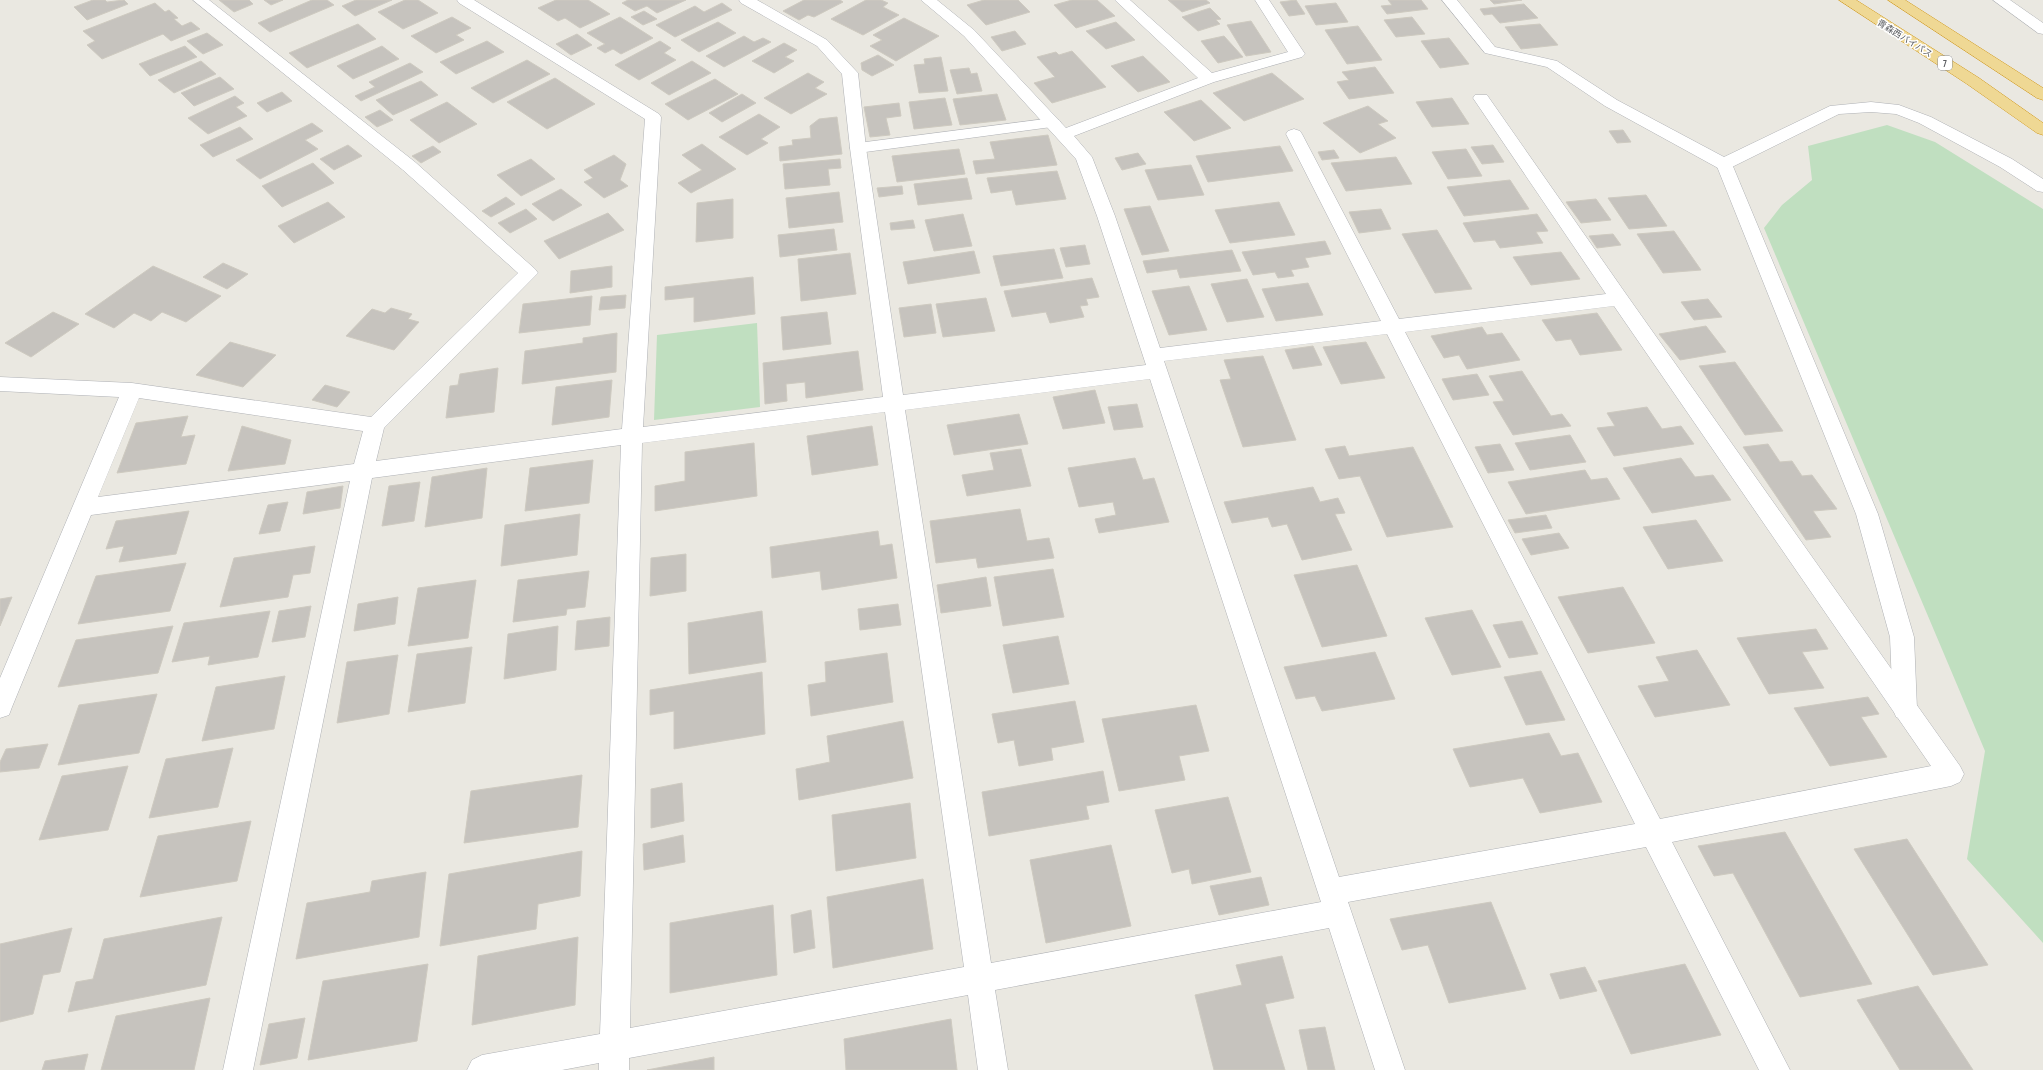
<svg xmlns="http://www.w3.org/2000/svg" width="2043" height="1070" font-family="'PT Sans Narrow','Noto Sans JP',sans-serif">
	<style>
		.green { fill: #c0dfc0 }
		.building { fill: #c6c3be; stroke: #cecac0 }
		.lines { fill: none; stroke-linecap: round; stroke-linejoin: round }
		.lane-casing { stroke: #afb1b5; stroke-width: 1 }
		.street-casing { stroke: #afb1b5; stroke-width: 1 }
		.highway-casing { stroke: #d0981c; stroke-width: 1 }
		.lane { fill: #fff; fill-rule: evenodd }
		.street { fill: #fff; fill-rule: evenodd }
		.highway { fill: #efd894; fill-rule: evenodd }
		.labels { text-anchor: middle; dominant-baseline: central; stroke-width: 3; stroke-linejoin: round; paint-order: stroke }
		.far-street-label { font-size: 9px; fill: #5a5c60; stroke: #fff }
		.shield { fill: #fff; stroke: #8c8d90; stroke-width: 1 }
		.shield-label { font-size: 9px; font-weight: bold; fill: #5a5c60 }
	</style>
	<rect width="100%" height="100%" fill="#eae8e1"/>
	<g class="green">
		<polygon points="1887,125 1935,142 2043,209 2043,943 1967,859 1985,751 1764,228 1782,205 1812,180 1808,146"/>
		<polygon points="757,323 760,407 654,420 657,335"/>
	</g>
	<g class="building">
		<polygon points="93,0 105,0 107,2 124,0 128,4 87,20 74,7"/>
		<polygon points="219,0 249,0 253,4 234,12"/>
		<polygon points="264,0 283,0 271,5"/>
		<polygon points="312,0 327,0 334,5 270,32 258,23"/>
		<polygon points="356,0 392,0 355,16 342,6"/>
		<polygon points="405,0 418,0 438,13 403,29 378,12"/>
		<polygon points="556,0 588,0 610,14 580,28 565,18 558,21 538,8"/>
		<polygon points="628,0 686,0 657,13 647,6 635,11 622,3"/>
		<polygon points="804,0 840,0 843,2 814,17 808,15 799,20 783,11"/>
		<polygon points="866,0 881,0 888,3 883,7 899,15 863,35 831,19"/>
		<polygon points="984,0 1018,0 1030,12 986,25 967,5"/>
		<polygon points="1072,0 1097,0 1115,16 1076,28 1054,5"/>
		<polygon points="1168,0 1206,0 1210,3 1182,12"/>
		<polygon points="1296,0 1305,14 1289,16 1280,2"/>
		<polygon points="1388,0 1421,0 1428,9 1387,14 1381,6 1392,5"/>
		<polygon points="1490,0 1522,0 1494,4"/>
		<polygon points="155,3 165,12 169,10 178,18 174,19 182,26 191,22 200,29 171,41 163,34 102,59 87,45 95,41 83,31"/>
		<polygon points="722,3 732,10 675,37 656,25 695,6 704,12"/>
		<polygon points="1336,3 1348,22 1316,25 1305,6"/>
		<polygon points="1524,4 1538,18 1500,23 1492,14 1484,15 1480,9"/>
		<polygon points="1210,8 1221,19 1216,20 1220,24 1198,31 1182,17"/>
		<polygon points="644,11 657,19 643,25 631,17"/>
		<polygon points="452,17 471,28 456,35 464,40 436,53 411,36"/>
		<polygon points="620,17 653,38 621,54 613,49 605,53 597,48 605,44 587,33"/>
		<polygon points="1412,17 1425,34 1396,37 1384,20"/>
		<polygon points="904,18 939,36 896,61 870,46 882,40 873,35"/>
		<polygon points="1251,21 1271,52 1246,56 1227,25"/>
		<polygon points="718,22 736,33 699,52 681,40"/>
		<polygon points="1116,22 1135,40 1106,49 1086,31"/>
		<polygon points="358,24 376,39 307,68 289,53"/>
		<polygon points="1540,24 1558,45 1521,49 1505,27"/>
		<polygon points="1358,26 1382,60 1347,64 1325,30"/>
		<polygon points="1015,31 1026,44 1002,51 991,37"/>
		<polygon points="207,33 223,45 203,54 187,41"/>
		<polygon points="577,34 592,45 571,55 556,44"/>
		<polygon points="744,36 754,42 763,38 771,42 724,67 706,56"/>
		<polygon points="1224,36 1243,57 1218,63 1201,41"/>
		<polygon points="1449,38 1469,64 1440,68 1421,41"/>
		<polygon points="487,41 504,52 456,74 440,62"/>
		<polygon points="660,41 671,48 664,53 676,60 639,80 615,65"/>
		<polygon points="784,43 797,50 785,57 794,61 774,73 752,61"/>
		<polygon points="185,46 197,57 150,76 139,64"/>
		<polygon points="382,46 399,59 353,79 337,66"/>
		<polygon points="1072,51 1106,87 1052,103 1034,83 1055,77 1037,57 1056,52 1059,55"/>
		<polygon points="878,55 894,65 872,76 862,70 861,63"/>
		<polygon points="1143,56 1170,82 1138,92 1111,66"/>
		<polygon points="941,57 948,91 919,93 914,65 925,64 924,59"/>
		<polygon points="527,60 550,74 493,103 471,88"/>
		<polygon points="201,61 216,74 174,93 158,80"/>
		<polygon points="692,61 711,73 669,95 651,83"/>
		<polygon points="410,63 423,72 361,101 355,96 375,87 369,82"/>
		<polygon points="1375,67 1394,93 1349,99 1337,82 1349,80 1342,72"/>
		<polygon points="969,68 971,74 977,73 982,91 957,94 950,70"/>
		<polygon points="808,73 824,82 815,88 827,94 791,114 764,98"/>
		<polygon points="1272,73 1304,99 1244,121 1213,93"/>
		<polygon points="220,77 234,89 194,106 181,93"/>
		<polygon points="555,78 595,104 547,129 507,102"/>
		<polygon points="715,79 738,94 688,120 665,104"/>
		<polygon points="421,81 438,95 393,115 376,100"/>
		<polygon points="282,92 292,101 267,112 257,103"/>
		<polygon points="742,94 756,103 722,122 709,113"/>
		<polygon points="997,94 1006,120 960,125 953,99"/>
		<polygon points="235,96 244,103 236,107 247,116 208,134 188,118"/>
		<polygon points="945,98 952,125 914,129 909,102"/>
		<polygon points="1452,98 1469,124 1432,127 1416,102"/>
		<polygon points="1201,100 1231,128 1194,141 1164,112"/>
		<polygon points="447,102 477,124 439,143 410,120"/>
		<polygon points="899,103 901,116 886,118 890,135 870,137 864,107"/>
		<polygon points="1368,106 1388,121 1378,124 1396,138 1360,153 1323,123"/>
		<polygon points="380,110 393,120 377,127 365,117"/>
		<polygon points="759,114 780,127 761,139 768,143 747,155 719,137"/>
		<polygon points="837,117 842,154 780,161 779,147 793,145 792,140 811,138 810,126 819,119"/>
		<polygon points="312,123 323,131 305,140 318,149 260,179 236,160"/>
		<polygon points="240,127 253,139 213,157 200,145"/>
		<polygon points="1623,130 1631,142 1617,143 1609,131"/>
		<polygon points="1048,135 1057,165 976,174 973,161 995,159 990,142"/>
		<polygon points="702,144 736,169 691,193 678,183 702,170 682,155"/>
		<polygon points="348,145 362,156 334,170 320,159"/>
		<polygon points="1493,145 1504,162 1482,164 1471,147"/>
		<polygon points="433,146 441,152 421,163 412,156"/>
		<polygon points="1280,146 1293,171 1208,182 1196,156"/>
		<polygon points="959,149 965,174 897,182 892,156"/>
		<polygon points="1466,149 1482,176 1448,179 1432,152"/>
		<polygon points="1334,150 1339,158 1322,160 1318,152"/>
		<polygon points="1138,153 1146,164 1122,170 1115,158"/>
		<polygon points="614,155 626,164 620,180 628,186 604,198 584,182 593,178 584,170"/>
		<polygon points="1396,157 1412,184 1346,191 1331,163"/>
		<polygon points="531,159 555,179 521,196 497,175"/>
		<polygon points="840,159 841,168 828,169 830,185 785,189 783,164"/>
		<polygon points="313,163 334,183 282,207 262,186"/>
		<polygon points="1191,165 1204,195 1158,200 1145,170"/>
		<polygon points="1057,171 1066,199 1016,205 1012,190 991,193 987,178"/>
		<polygon points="967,178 972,199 918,205 914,184"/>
		<polygon points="1510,180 1529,209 1464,216 1447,187"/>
		<polygon points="902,186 903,194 879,197 877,188"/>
		<polygon points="561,189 582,205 553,221 532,204"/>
		<polygon points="839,192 843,222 789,228 786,198"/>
		<polygon points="1646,195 1667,226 1629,229 1608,198"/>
		<polygon points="506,197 515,204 491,217 482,211"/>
		<polygon points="733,199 733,238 696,242 697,203"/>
		<polygon points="1596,199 1611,220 1581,223 1566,202"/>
		<polygon points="328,202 345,217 294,243 278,226"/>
		<polygon points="1279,202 1295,235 1230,243 1215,210"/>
		<polygon points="1150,206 1169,251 1142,255 1124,209"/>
		<polygon points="526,209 537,219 510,233 498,223"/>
		<polygon points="1381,209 1391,229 1359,233 1349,212"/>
		<polygon points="608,213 624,230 559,259 544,241"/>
		<polygon points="963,214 972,246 934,251 925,220"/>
		<polygon points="1537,214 1548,231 1536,232 1543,243 1500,248 1495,240 1474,242 1463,223"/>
		<polygon points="913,220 915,228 891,230 890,223"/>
		<polygon points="834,229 837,250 780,257 778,235"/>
		<polygon points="1437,230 1472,289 1435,293 1402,234"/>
		<polygon points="1674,231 1701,270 1663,273 1637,234"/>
		<polygon points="1613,234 1621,245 1597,248 1589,236"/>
		<polygon points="1325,241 1331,254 1305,258 1309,267 1291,270 1294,276 1278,278 1275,272 1253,275 1242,252"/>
		<polygon points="1085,245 1090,264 1066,267 1060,248"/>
		<polygon points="1054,249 1063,278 1001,286 993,256"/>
		<polygon points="1232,250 1241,271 1180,278 1177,269 1147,273 1143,261"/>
		<polygon points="974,251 980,273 908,284 903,262"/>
		<polygon points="1561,252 1580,279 1531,285 1513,257"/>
		<polygon points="850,253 856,294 801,301 798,259"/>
		<polygon points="223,263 248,274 227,289 203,277"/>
		<polygon points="153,266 221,296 186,322 162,312 151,321 134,313 114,328 85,314"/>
		<polygon points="612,266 612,287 570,293 571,271"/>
		<polygon points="753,277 755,314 694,322 694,297 665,300 665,287"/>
		<polygon points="1092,278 1099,297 1086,299 1088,305 1080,306 1084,317 1050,323 1046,312 1012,317 1004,291"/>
		<polygon points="1247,279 1264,317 1227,322 1211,284"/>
		<polygon points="1308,283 1323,315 1276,321 1262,289"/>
		<polygon points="1189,286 1207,330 1169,335 1152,291"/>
		<polygon points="626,295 625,308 599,310 601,297"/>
		<polygon points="592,296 590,325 519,333 523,304"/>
		<polygon points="986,298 995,331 943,337 936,304"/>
		<polygon points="1708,299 1722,317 1694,320 1681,302"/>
		<polygon points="931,304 936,333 904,337 899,308"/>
		<polygon points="391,308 412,314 408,319 419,322 394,350 346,336 372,309 385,313"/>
		<polygon points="53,312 79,324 31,357 5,343"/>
		<polygon points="827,312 831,344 783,350 781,317"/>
		<polygon points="1597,313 1622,350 1580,355 1571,339 1556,341 1542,320"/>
		<polygon points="1706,326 1726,352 1680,360 1659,334"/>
		<polygon points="1482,327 1487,335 1502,333 1520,360 1467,369 1459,355 1444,358 1431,336"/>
		<polygon points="617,333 616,372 522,384 525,351 583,343 583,338"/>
		<polygon points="230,342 276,355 243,387 196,375"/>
		<polygon points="1366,342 1385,378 1341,384 1323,347"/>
		<polygon points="1313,346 1322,365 1293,369 1285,350"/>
		<polygon points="858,351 863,390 806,398 805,382 786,384 787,401 765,404 763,363"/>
		<polygon points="1263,356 1296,440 1243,447 1220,380 1231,379 1224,360"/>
		<polygon points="1735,362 1783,431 1745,435 1699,366"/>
		<polygon points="498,368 494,412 446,418 450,386 458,385 460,374"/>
		<polygon points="1522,371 1551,416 1562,414 1571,426 1513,435 1493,402 1504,401 1489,376"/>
		<polygon points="1477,374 1489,395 1453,400 1442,379"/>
		<polygon points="612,380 609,417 552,425 556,387"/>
		<polygon points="325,385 350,392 337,407 312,400"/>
		<polygon points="1095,390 1105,423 1063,429 1053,397"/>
		<polygon points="1137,404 1143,427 1114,430 1108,407"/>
		<polygon points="1647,407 1662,429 1681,426 1694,444 1614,456 1597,428 1615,426 1607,413"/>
		<polygon points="1019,414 1028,444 954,455 947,425"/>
		<polygon points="188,416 181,437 195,435 186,464 117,473 136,423"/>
		<polygon points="242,426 291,440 285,464 228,471"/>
		<polygon points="872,426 878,465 812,475 807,436"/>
		<polygon points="1570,435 1586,462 1530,470 1515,443"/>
		<polygon points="754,443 757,496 655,511 655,486 685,481 685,452"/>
		<polygon points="1500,444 1514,470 1488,473 1475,447"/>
		<polygon points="1768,444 1780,462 1792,461 1802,476 1812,475 1837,509 1813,511 1831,537 1806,540 1743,447"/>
		<polygon points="1345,446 1349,456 1413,447 1453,527 1387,537 1360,476 1339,479 1325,449"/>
		<polygon points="1021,449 1031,486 967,496 962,475 994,470 990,453"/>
		<polygon points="1135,458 1143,480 1154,478 1169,522 1099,533 1095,519 1116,515 1113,502 1079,507 1068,468"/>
		<polygon points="1681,458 1695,477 1713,475 1731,500 1652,513 1623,468"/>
		<polygon points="593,460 589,503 525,511 530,468"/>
		<polygon points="487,468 482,518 425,527 432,477"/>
		<polygon points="1585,470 1591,480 1607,478 1620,499 1526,514 1508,482"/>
		<polygon points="420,482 414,521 382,526 389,486"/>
		<polygon points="343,486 340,508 303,514 307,492"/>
		<polygon points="1313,487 1320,502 1338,498 1345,513 1335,514 1352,550 1302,560 1287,524 1272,527 1268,517 1232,523 1224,502"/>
		<polygon points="288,502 280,531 259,534 268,505"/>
		<polygon points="1020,509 1027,541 1049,538 1054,558 978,568 976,558 936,563 930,521"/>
		<polygon points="189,511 176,554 119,562 124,546 106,549 116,521"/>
		<polygon points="580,514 577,555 501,566 505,525"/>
		<polygon points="1546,515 1552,528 1515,533 1508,520"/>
		<polygon points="1696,520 1723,561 1668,569 1643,527"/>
		<polygon points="878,531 880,546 892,544 897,578 822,590 820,571 772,578 770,547"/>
		<polygon points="1559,533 1569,548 1531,555 1522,539"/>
		<polygon points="315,546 310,573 293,575 288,597 220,607 234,558"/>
		<polygon points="686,554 686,591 650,596 651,558"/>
		<polygon points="186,563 170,611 78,624 96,576"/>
		<polygon points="1357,565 1387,636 1322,647 1294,575"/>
		<polygon points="1053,569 1064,617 1003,626 994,577"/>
		<polygon points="589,571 585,607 567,609 566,615 513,622 518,580"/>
		<polygon points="986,577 991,606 941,613 937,585"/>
		<polygon points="476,580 468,638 408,646 418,588"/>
		<polygon points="1623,587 1655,643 1588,653 1558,597"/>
		<polygon points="12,597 0,626 0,599"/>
		<polygon points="398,597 395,624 354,631 358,604"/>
		<polygon points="898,604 901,625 860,630 858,609"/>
		<polygon points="311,606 305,637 272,642 279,611"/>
		<polygon points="1472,610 1501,667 1452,675 1425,618"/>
		<polygon points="270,611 258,657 208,665 210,656 172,662 184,623"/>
		<polygon points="762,611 766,662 689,674 688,623"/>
		<polygon points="610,617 609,646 575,650 577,621"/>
		<polygon points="1522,621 1538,654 1509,658 1493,625"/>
		<polygon points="173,626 158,673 58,687 76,640"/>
		<polygon points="558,626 556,670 504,679 508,634"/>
		<polygon points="1816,629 1828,649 1802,652 1824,688 1769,694 1737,638"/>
		<polygon points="1058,636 1069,684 1013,693 1003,645"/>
		<polygon points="472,647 465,703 408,712 417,654"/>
		<polygon points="1697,650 1730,705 1655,717 1638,686 1669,681 1656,657"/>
		<polygon points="1375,652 1395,699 1322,711 1315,696 1296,699 1284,667"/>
		<polygon points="887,653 893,702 811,716 808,685 826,682 825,662"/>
		<polygon points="398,655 389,714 337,723 347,662"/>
		<polygon points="1541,671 1565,720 1526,725 1504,677"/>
		<polygon points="762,672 765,734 674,749 674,711 650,715 650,690"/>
		<polygon points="285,676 274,729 202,741 216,687"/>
		<polygon points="157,694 139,753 58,765 79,705"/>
		<polygon points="1868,697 1879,714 1861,717 1887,757 1830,766 1794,708"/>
		<polygon points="1075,701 1084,742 1051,748 1053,760 1019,766 1014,740 998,743 992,714"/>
		<polygon points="1196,705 1209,751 1179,756 1185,780 1119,791 1102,719"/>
		<polygon points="903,721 913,778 799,800 796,769 830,762 827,736"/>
		<polygon points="1549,733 1561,756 1578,753 1602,802 1540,813 1523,778 1470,787 1453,749"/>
		<polygon points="48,744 39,768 0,772 0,762 6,749"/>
		<polygon points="233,748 218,807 149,818 166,759"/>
		<polygon points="128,766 108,830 39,840 62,776"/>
		<polygon points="1103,771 1109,802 1086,806 1089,819 989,836 982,792"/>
		<polygon points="582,775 578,827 464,843 471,791"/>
		<polygon points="682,783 684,821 651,828 651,789"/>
		<polygon points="1228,797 1251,872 1192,884 1189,869 1172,873 1155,810"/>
		<polygon points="910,803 916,858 836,871 832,815"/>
		<polygon points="251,821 237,881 140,897 158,836"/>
		<polygon points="1785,832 1872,984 1800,997 1733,873 1714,876 1698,846"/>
		<polygon points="683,835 685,862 644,870 643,844"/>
		<polygon points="1907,839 1988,965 1933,975 1854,849"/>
		<polygon points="1111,845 1131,926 1046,943 1030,860"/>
		<polygon points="582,851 580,896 538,904 536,929 440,946 449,874"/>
		<polygon points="426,872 419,937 296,959 307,903 370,892 372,881"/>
		<polygon points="1261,877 1269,905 1219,915 1210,886"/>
		<polygon points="923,879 933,949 833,968 827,897"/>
		<polygon points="1491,902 1526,989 1449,1003 1428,945 1402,950 1390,919"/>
		<polygon points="773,905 777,975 670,993 670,923"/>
		<polygon points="811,910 815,948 794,953 791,915"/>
		<polygon points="222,917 206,985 68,1012 76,982 93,979 104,939"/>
		<polygon points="72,928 60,972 43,975 33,1014 0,1022 0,944"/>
		<polygon points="578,937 575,1005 472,1025 478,956"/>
		<polygon points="1282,956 1294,998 1265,1004 1285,1070 1214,1070 1195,995 1242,985 1236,965"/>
		<polygon points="428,964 417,1041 308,1060 323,981"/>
		<polygon points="1685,964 1721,1035 1631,1054 1598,981"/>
		<polygon points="1585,967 1597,991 1560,999 1550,974"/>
		<polygon points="1918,986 1973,1070 1900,1070 1857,1000"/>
		<polygon points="210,998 194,1070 101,1070 116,1016"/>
		<polygon points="305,1018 297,1058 260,1065 269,1024"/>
		<polygon points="951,1019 957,1070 846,1070 844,1039"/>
		<polygon points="1325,1027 1335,1070 1308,1070 1299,1030"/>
		<polygon points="88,1054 84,1070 42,1070 45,1061"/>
		<polygon points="714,1057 714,1070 647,1070"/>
	</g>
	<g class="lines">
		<defs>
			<g id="lane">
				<polygon points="1993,0 2010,0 2043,23 2043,34 2038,33"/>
				<polygon points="1053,118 1059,120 1061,123 1059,126 858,153 852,152 850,148 852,144 858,143"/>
				<polygon points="1724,159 1730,160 1732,164 1878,514 1914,637 1917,709 1914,717 1905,720 1896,717 1893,709 1890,637 1856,514 1716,164 1718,160"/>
			</g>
			<g id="street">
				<path d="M193 0H209L415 162 535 269 538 273 384 428 376 461 622 429 645 119 459 3 457 0H474L659 114 661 117 643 427 883 397 850 148 842 74 817 46 741 3 739 0H757L827 40 858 73 866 148 903 395 1146 365 1097 216 1076 159 964 36 921 0H937L974 30 1066 128 1198 78 1115 0H1130L1212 73 1288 52 1255 0H1269L1305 54 1302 57 1214 82 1074 136 1092 157 1115 216 1160 348 1381 321 1286 134 1288 131 1294 129 1300 131 1302 134 1399 319 1606 294 1473 98 1475 95H1487L1626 294 1960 766 1964 774 1960 782 1951 786 1672 842 1790 1070H1759L1646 847 1348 902 1405 1070H1375L1329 928 995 990 1008 1070H978L968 995 629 1058V1070H599V1063L562 1070H467L472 1060 482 1055 600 1034 621 445 372 478 253 1070H223L350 481 91 515 12 707 9 715 0 718V678L119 397 0 391V377L132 383 371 417 518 273 403 170ZM1614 306 1931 766 1660 819 1405 332ZM1387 334 1635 824 1339 877 1164 361ZM1150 379 1321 902 991 963 905 410ZM139 398 363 431 354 464 98 497ZM885 412 964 967 630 1028 642 443Z"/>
				<polygon points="1442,0 1457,0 1495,47 1557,61 1617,100 1724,157 1830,106 1871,102 1899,105 1931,117 2012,159 2043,179 2043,192 2037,191 2000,167 1919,123 1896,114 1871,112 1839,114 1730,168 1724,169 1718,168 1605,106 1547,67 1485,53"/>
			</g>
			<g id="highway">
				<polygon points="1839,0 1856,0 1979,78 2043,123 2043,135 2037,133 1967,84"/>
				<polygon points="1888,0 1905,0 2043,88 2043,100 2037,98"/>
			</g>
		</defs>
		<use href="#lane" class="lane-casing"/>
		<use href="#street" class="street-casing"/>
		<use href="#highway" class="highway-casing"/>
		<use href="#lane" class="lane"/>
		<use href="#street" class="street"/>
		<use href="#highway" class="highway"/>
	</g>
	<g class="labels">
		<g class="far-street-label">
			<text transform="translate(1905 38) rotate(32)">青森西バイパス</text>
		</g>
		<rect class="shield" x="1938" y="56" width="14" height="14" rx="3"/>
		<g class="shield-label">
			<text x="1945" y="63">7</text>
		</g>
	</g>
</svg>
